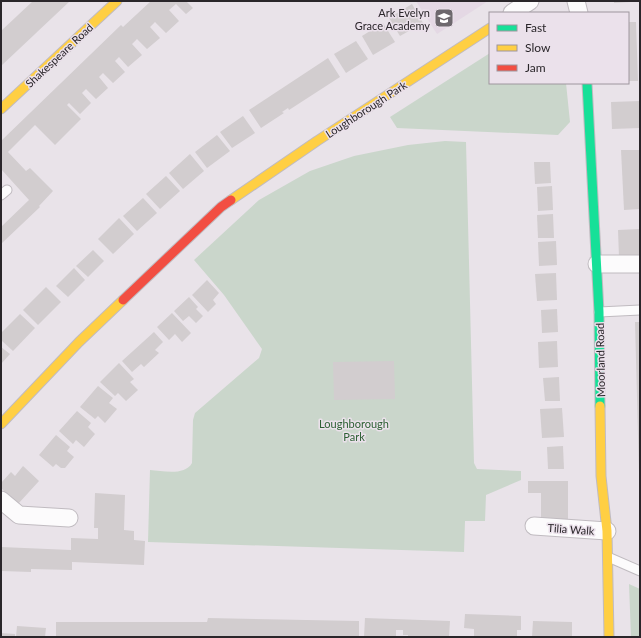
<svg xmlns="http://www.w3.org/2000/svg" width="641" height="638" font-family="Lato,sans-serif">
	<style>
		.built { fill: #e4d8e4 }
		.green { fill: #cad6cb }
		.building { fill: #d2cdcf }
		.lines { fill: none; stroke-linecap: round; stroke-linejoin: round }
		.lane-casing { stroke: #c0bbc0; stroke-width: 11 }
		.street-casing { stroke: #c0bbc0; stroke-width: 19 }
		.fast-casing { stroke: #c0bbc0; stroke-width: 11 }
		.slow-casing { stroke: #c0bbc0; stroke-width: 11 }
		.jam-casing { stroke: #c0bbc0; stroke-width: 11 }
		.lane { stroke: #fcfbfc; stroke-width: 9 }
		.street { stroke: #fcfbfc; stroke-width: 17 }
		.fast { stroke: #16e098; stroke-width: 9 }
		.slow { stroke: #ffcf43; stroke-width: 9 }
		.jam { stroke: #f24e42; stroke-width: 9 }
		.labels { text-anchor: middle; dominant-baseline: central; stroke-width: 3; stroke-linejoin: round; paint-order: stroke }
		.poi-label { font-size: 11px; fill: #2a262a; stroke: #ebe1eb; text-anchor: end }
		.street-label { font-size: 11px; fill: #2a262a; stroke: #ebe1eb }
		.park-label { font-size: 11px; fill: #2d6034; stroke: #ebe1eb }
	</style>
	<rect width="100%" height="100%" fill="#e9e3e9"/>
	<polygon class="built" points="416,1 488,1 437,34"/>
	<g class="green">
		<polygon points="490,53 490,83 566,83 570,122 558,135 397,128 390,117"/>
		<path d="M445 141 466 142 474 463 477 469 521 471V480L486 495 485 521H465L464 552 148 542 150 470C163 471 185 476 192 463L193 420 195 413 259 358 262 349 224 295 194 260 259 200 310 171 354 156 408 145Z"/>
		<polygon points="629,584 640,589 640,637 631,637"/>
	</g>
	<g class="building">
		<polygon points="33,1 70,1 1,66 1,31"/>
		<polygon points="151,1 186,1 193,8 186,14 176,4 169,10 179,21 166,33 155,22 150,27 160,38 147,49 137,39 132,44 142,55 128,67 119,57 115,61 125,72 113,83 103,73 99,77 108,88 96,99 86,89 82,93 91,103 80,114 69,103 67,105 81,119 55,145 35,125 8,152 26,171 30,168 53,191 39,206 40,207 1,244 1,227 29,200 1,169 1,141 121,25 123,27"/>
		<polygon points="614,1 631,1 631,2 614,3"/>
		<polygon points="412,4 423,23 400,36 389,18"/>
		<polygon points="628,22 636,22 638,81 628,81"/>
		<polygon points="383,23 395,42 373,55 362,36"/>
		<polygon points="356,41 368,59 346,73 334,54"/>
		<polygon points="328,58 340,77 289,110 288,108 282,112 284,113 261,128 249,110"/>
		<polygon points="640,101 640,128 612,129 611,102"/>
		<polygon points="243,116 255,133 232,148 220,132"/>
		<polygon points="217,135 230,151 207,168 195,152"/>
		<polygon points="621,150 640,150 640,209 624,210"/>
		<polygon points="190,154 204,171 183,189 169,173"/>
		<polygon points="534,162 550,162 551,183 535,184"/>
		<polygon points="166,176 180,191 160,209 146,194"/>
		<polygon points="552,186 553,210 538,211 537,187"/>
		<polygon points="143,198 157,213 137,231 123,216"/>
		<polygon points="553,214 554,238 538,238 537,215"/>
		<polygon points="119,218 134,234 113,254 98,239"/>
		<polygon points="640,229 640,256 619,257 618,230"/>
		<polygon points="556,241 557,265 539,266 538,242"/>
		<polygon points="93,250 104,261 88,277 76,266"/>
		<polygon points="74,268 85,280 68,297 56,286"/>
		<polygon points="556,273 557,300 537,301 535,274"/>
		<polygon points="207,280 219,293 213,300 216,304 208,312 192,295"/>
		<polygon points="46,287 61,302 38,325 23,310"/>
		<polygon points="189,297 198,307 196,309 203,316 196,323 189,316 183,321 174,311"/>
		<polygon points="557,309 558,332 542,333 541,310"/>
		<polygon points="172,313 191,333 182,342 175,334 169,340 157,327"/>
		<polygon points="20,314 35,328 13,351 1,340 1,333"/>
		<polygon points="635,322 640,322 640,473 639,473"/>
		<polygon points="154,332 163,342 155,350 159,353 144,367 141,364 132,372 122,361"/>
		<polygon points="557,341 558,367 539,368 538,342"/>
		<polygon points="1,347 10,354 1,364"/>
		<polygon points="394,361 395,399 334,400 333,362"/>
		<polygon points="119,363 134,379 130,382 138,390 126,401 118,393 115,396 100,382"/>
		<polygon points="559,377 560,401 545,401 543,378"/>
		<polygon points="98,386 113,398 109,403 117,409 105,423 98,416 95,419 80,407"/>
		<polygon points="562,408 564,437 542,438 540,409"/>
		<polygon points="77,411 91,423 88,427 95,434 84,447 76,440 73,444 59,431"/>
		<polygon points="56,435 70,447 67,451 74,457 65,468 61,468 56,464 53,467 39,455"/>
		<polygon points="563,446 564,469 548,469 547,447"/>
		<polygon points="23,466 39,481 18,504 1,488 1,483 11,472 15,476"/>
		<polygon points="528,481 568,481 568,521 541,521 541,493 528,493"/>
		<polygon points="95,493 125,495 124,530 134,531 134,540 145,541 144,565 72,562 72,570 31,569 31,572 1,571 1,547 71,550 71,538 98,539 98,528 94,528"/>
		<polygon points="465,614 521,616 521,630 517,630 517,637 474,637 474,629 464,628"/>
		<polygon points="208,618 359,621 359,637 56,637 56,622 207,622"/>
		<polygon points="365,618 450,621 449,637 408,637 408,635 403,635 403,630 396,630 396,637 364,637"/>
		<polygon points="533,621 572,622 572,637 532,637"/>
		<polygon points="17,626 46,628 45,637 16,637"/>
		<polygon points="1,633 15,634 15,637 1,637"/>
	</g>
	<g class="lines">
		<defs>
			<g id="lane">
				<polyline points="1,195 7,190"/>
				<polyline points="599,312 640,310"/>
				<polyline points="608,557 640,571"/>
			</g>
			<g id="street">
				<polyline points="576,1 579,13"/>
				<polyline points="512,13 530,1"/>
				<polyline points="597,264 640,264"/>
				<polyline points="1,500 19,515 69,518"/>
				<polyline points="534,526 607,531"/>
			</g>
			<polyline id="fast" points="587,83 599,312 600,406"/>
			<g id="slow">
				<polyline points="1,109 117,1"/>
				<polyline points="231,200 317,141 490,28"/>
				<polyline points="600,406 601,476 607,531 609,637"/>
				<polyline points="1,424 79,342 123,300"/>
			</g>
			<polyline id="jam" points="123,300 221,207 231,200"/>
		</defs>
		<use href="#lane" class="lane-casing"/>
		<use href="#street" class="street-casing"/>
		<use href="#fast" class="fast-casing"/>
		<use href="#slow" class="slow-casing"/>
		<use href="#jam" class="jam-casing"/>
		<use href="#lane" class="lane"/>
		<use href="#street" class="street"/>
		<use href="#fast" class="fast"/>
		<use href="#slow" class="slow"/>
		<use href="#jam" class="jam"/>
	</g>
	<defs>
		<symbol id="school-square" viewBox="-11 -11 22 22"><rect x="-9" y="-9" width="18" height="18" rx="4" fill="#6d686d" stroke="#ebe1eb"/><path d="M0-5L7-2L0 1L-7-2ZM-4 1L0 2.5L4 1V4Q0 6-4 4Z" fill="#fff"/></symbol>
	</defs>
	<g fill-rule="evenodd">
		<use href="#school-square" x="433" y="7" width="22" height="22"/>
	</g>
	<g class="labels">
		<g class="poi-label">
			<text x="430" y="12">Ark Evelyn<tspan x="430" dy="13">Grace Academy</tspan></text>
		</g>
		<g class="street-label">
			<text transform="translate(59 55) rotate(-43)">Shakespeare Road</text>
			<text transform="translate(366 109) rotate(-33)">Loughborough Park</text>
			<text transform="translate(600 360) rotate(-91)">Moorland Road</text>
			<text transform="translate(571 529) rotate(4)">Tilia Walk</text>
		</g>
		<g class="park-label">
			<text x="354" y="423">Loughborough<tspan x="354" dy="13">Park</tspan></text>
		</g>
	</g>
	<rect width="641" height="638" fill="none" stroke="#2a262a" stroke-width="4"/>
	<rect x="489" y="12" width="140" height="72" fill="#ebe1eb" stroke="#9e969e"/>
	<rect x="497" y="25" width="20" height="6" fill="#16e098" stroke="#9e969e"/>
	<text x="525" y="32" font-size="12" fill="#2a262a">Fast</text>
	<rect x="497" y="45" width="20" height="6" fill="#ffcf43" stroke="#9e969e"/>
	<text x="525" y="52" font-size="12" fill="#2a262a">Slow</text>
	<rect x="497" y="65" width="20" height="6" fill="#f24e42" stroke="#9e969e"/>
	<text x="525" y="72" font-size="12" fill="#2a262a">Jam</text>
</svg>
